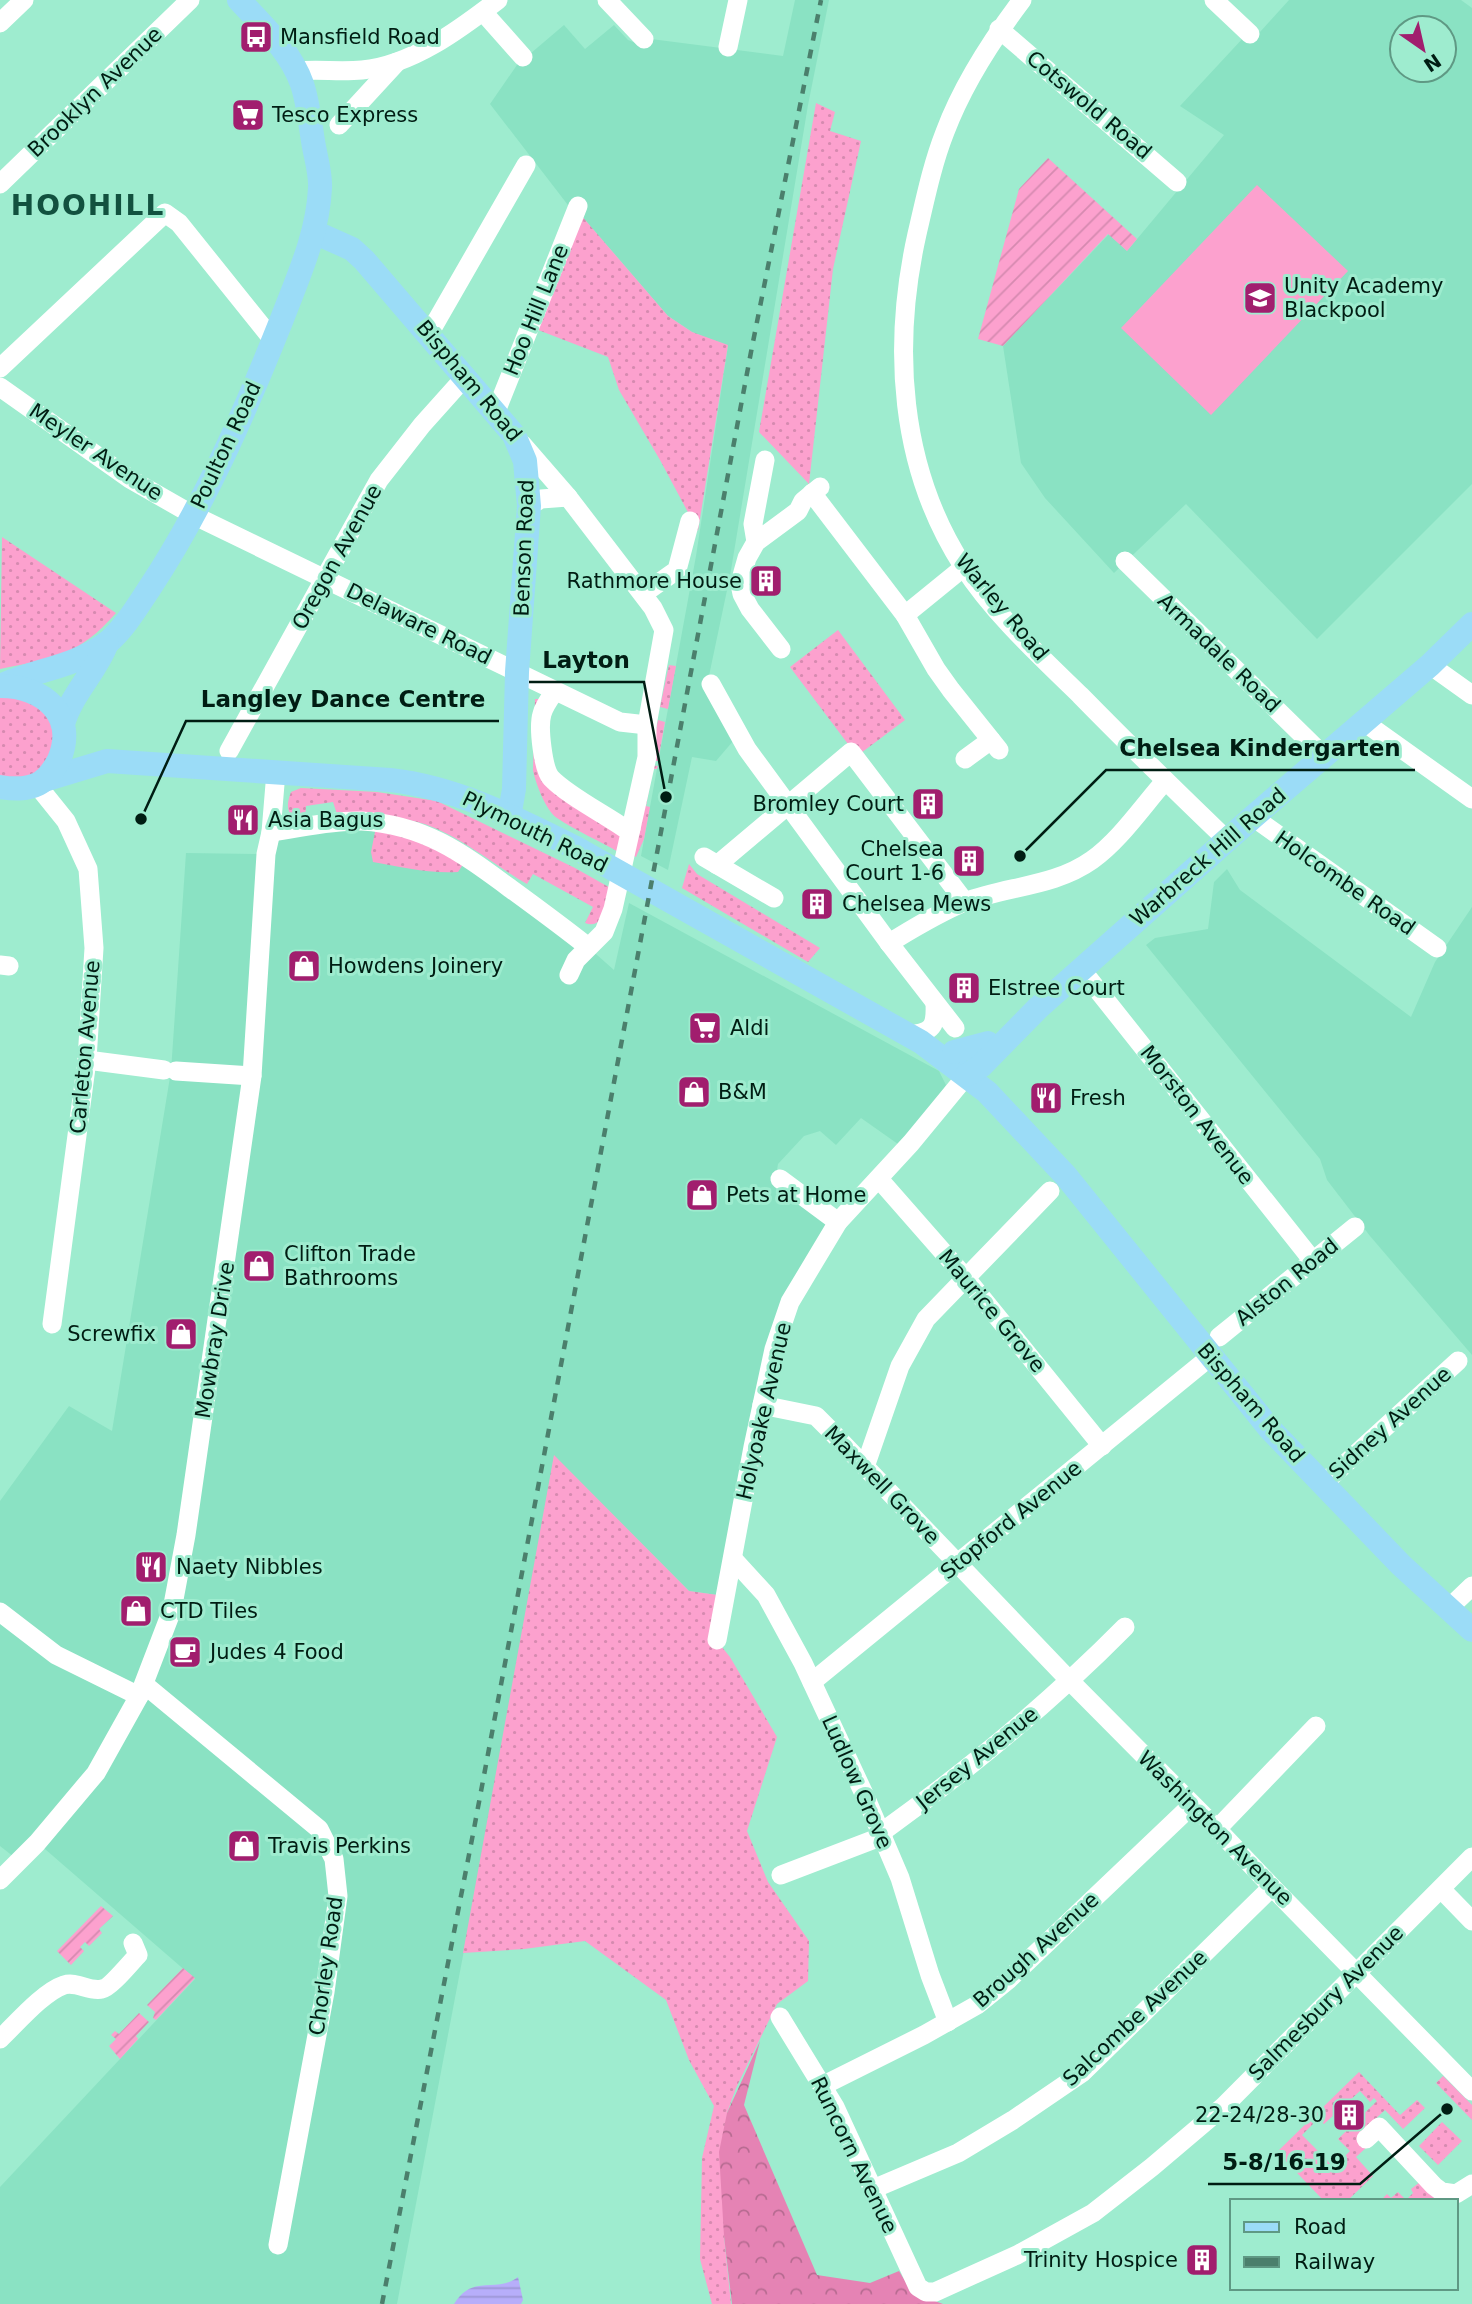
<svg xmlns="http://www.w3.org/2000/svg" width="1472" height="2304" font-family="'DejaVu Sans',sans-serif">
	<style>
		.built { fill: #8ae2c3; fill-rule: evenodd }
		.grass { fill: url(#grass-dots); fill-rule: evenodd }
		.forest { fill: url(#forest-crowns) }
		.garden { fill: url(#garden-furrows) }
		.pitch { fill: #fca1ce }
		.water { fill: url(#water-rules) }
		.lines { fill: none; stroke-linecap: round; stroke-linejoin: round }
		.minor { stroke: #fff; stroke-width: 19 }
		.major { stroke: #9bdcf7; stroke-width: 24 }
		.rail { stroke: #4b7f6c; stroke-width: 4.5; stroke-dasharray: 9 9; stroke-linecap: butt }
		.labels { text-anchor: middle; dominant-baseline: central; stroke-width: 6; stroke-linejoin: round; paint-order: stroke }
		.poi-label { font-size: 21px; fill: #001d13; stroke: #9eeccf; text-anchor: start }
		.street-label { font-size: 21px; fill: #001d13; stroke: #9eeccf }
		.district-label { font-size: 28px; font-weight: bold; letter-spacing: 2px; fill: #12513f; stroke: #9eeccf }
		.leader { fill: none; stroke: #001d13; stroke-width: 2.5 }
		.callout-dot { fill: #001d13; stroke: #9eeccf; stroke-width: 2.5 }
		.callout-label { font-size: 23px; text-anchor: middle; font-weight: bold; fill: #001d13; stroke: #9eeccf; stroke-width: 6; stroke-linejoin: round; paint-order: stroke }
	</style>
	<defs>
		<pattern id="grass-dots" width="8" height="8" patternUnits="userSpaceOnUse" patternTransform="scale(1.75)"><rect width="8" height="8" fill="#fca1ce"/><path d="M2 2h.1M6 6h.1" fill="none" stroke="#d68ab0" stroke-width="1.8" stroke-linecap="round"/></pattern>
		<pattern id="forest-crowns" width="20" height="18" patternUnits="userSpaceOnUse" patternTransform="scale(1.75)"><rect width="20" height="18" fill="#e583b4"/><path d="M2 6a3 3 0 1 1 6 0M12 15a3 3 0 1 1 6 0" fill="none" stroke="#b76b91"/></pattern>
		<pattern id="garden-furrows" width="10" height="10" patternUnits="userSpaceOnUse" patternTransform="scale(1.75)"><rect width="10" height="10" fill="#fca1ce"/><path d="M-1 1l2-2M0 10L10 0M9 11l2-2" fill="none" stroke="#d68ab0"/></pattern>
		<pattern id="water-rules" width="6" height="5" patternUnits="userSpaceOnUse" patternTransform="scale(1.75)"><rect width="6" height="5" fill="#b7aefa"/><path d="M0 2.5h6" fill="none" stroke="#9c95d5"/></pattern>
	</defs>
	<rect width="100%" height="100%" fill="#9eeccf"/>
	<g class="built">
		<polygon points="795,0 829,0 808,105 730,576 706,690 734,740 716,761 692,757 668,870 641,856 696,556 728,346 692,332 668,316 580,214 571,209 490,104 517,65 564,25 585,49 614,25 628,40 643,46 651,39 783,56"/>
		<path d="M1289 0H1461L1472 8V484L1317 639 1186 504 1114 573 1045 498 1021 463 1003 346 1109 234 1127 251 1224 135 1180 106 1244 37 1250 43ZM1402 28H1444V70H1402Z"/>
		<polygon points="347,821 414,830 588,947 614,970 629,903 939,1071 946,1085 905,1149 861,1118 836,1145 820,1131 804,1136 778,1164 776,1176 838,1222 791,1300 725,1596 689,1591 554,1456 509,1713 397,2304 0,2304 0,2187 195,1979 38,1843 19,1861 0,1846 0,1501 69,1406 112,1431 171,1071 186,853 265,854 271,832"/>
		<polygon points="1227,869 1240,890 1411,1017 1435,962 1472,907 1472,1355 1370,1236 1327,1180 1320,1159 1146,945 1155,938 1208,929 1214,882"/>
	</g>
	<g class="grass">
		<polygon points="816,103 835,112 830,131 861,141 833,269 809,484 759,432"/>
		<polygon points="580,214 668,316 692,332 728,345 698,531 660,460 619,390 608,357 533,328"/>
		<path d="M2 537 116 613C79 656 53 658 0 669Z"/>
		<polygon points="838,630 905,720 857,756 790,667"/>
		<polygon points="669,665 676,666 668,709 660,707"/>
		<polygon points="0,694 38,705 54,726 53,757 33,776 0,780"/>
		<path d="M535 699H539L540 765 624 834 620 853C600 841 576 831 557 818 546 811 535 782 533 770Z"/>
		<polygon points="658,720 665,722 658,761 654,761 651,755"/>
		<polygon points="649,765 658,766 657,769 653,769 646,806 650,807 644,839 636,857 632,855"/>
		<path d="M301 788 377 792 437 801 575 868 614 890C609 904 604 930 585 923L593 907 533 874 527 884C492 864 452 829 413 821 388 815 362 816 337 814L333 802 306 806 305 820 293 819C286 809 287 803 291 792Z"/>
		<path d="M376 827 400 831 464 863 458 872C429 874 402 867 373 862L371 852Z"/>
		<polygon points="689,864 697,874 820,948 808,962 682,888"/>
		<polygon points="554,1455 689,1591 725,1596 717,1641 730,1657 777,1737 747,1831 768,1882 809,1941 808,1981 777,2004 736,2088 727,2113 724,2236 731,2304 712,2304 700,2259 702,2158 714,2106 689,2060 666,2000 585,1941 524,1949 463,1953"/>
		<path d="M1359 2072 1400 2115 1417 2100 1425 2108 1403 2129 1385 2110 1358 2135 1368 2146 1356 2157 1373 2176 1347 2201H1324L1277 2152ZM1360 2091 1370 2102 1374 2098 1377 2101 1338 2139 1350 2151 1334 2167 1302 2135 1318 2119 1324 2124Z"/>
		<polygon points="1443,2076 1472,2105 1472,2120 1436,2083"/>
		<polygon points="1442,2122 1462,2141 1438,2165 1419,2146"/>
		<polygon points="1420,2182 1445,2201 1380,2201 1387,2194 1391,2198 1398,2192 1406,2200 1413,2193 1411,2189"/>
	</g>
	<path class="forest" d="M760 2041 744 2105 817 2275 870 2283 899 2271C913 2295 919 2295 943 2304H732L724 2236 719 2152 727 2113Z"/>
	<g class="garden">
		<polygon points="1048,158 1137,239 1127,251 1108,234 1003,346 978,339 1019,189"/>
		<polygon points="101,1906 113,1916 99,1929 102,1933 89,1946 85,1942 80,1947 84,1951 71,1965 57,1951"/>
		<polygon points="183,1968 195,1978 156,2020 153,2018 155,2012 147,2005"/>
		<polygon points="139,2013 149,2022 136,2036 138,2039 120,2059 109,2046 116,2039 111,2035 115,2031 119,2034"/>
	</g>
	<polygon class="pitch" points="1257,185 1348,271 1211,415 1121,328"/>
	<path class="water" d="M518 2277 523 2300 521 2304H454C473 2273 496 2294 518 2277Z"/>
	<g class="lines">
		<g class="minor">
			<polyline points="607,0 644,39"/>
			<path d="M1022 0C991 41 963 84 945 132 932 165 925 200 917 234 892 346 899 467 963 566 994 614 1039 655 1080 695 1128 744 1177 792 1227 840"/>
			<polyline points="1214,0 1250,34"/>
			<polyline points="483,12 523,57"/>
			<polyline points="0,23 24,0"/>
			<polyline points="999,29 1177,182"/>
			<polyline points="728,47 738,0"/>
			<path d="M296 71C318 69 340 72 362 70 412 65 459 30 498 0"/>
			<polyline points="339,125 397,62"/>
			<polyline points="0,184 190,0"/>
			<polyline points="429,334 526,165"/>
			<polyline points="0,368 165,213 179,223 273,340"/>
			<polyline points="0,387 130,479 193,515 620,722 647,725"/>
			<polyline points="495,414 578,206"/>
			<polyline points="522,444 568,497 653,608 664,630 647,725 647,757 613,909 604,932 576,960 569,975"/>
			<polyline points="812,493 905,615 936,669 951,690 999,750"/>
			<polyline points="529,506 541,499 568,497"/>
			<polyline points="756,542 753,524 765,460"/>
			<polyline points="1125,561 1324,756"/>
			<polyline points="643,594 677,570 690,521"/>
			<polyline points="905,615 964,567"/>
			<polyline points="781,649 750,609 742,594 740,584 743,572 747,558 756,542 798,511 803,501 820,487"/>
			<polyline points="1430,665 1472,695"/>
			<polyline points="711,684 747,749 889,943 955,1028"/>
			<path d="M555 691C550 698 544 706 542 714 538 727 543 769 551 778 567 795 604 814 624 828L631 829"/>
			<polyline points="1364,722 1472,799"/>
			<polyline points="229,751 379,480 422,425 465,377"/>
			<polyline points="965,759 991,740"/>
			<polyline points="37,785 66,821 88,869 94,948 87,1060 52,1324"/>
			<polyline points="1253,817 1437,948"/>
			<path d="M271 832C301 828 332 820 362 821 425 825 462 853 511 889 537 908 563 927 588 947"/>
			<polyline points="704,857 774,898"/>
			<polyline points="717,865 851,752 965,902"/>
			<path d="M889 943C914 928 938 913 965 902 1006 886 1054 887 1092 860 1120 840 1142 807 1165 781"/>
			<polyline points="0,965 9,966"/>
			<polyline points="1081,969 1313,1261"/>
			<path d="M908 1035C933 1032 936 1027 935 1003"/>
			<polyline points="87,1060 164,1070"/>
			<polyline points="176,1071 252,1076"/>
			<polyline points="780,1179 838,1222"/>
			<polyline points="879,1179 965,1277 1102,1446"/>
			<polyline points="1219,1337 1355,1227"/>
			<polyline points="762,1405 816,1416 827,1427 1071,1682 1217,1829 1272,1887 1472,2091"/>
			<polyline points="865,1467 900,1366 926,1319 1050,1191"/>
			<polyline points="1323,1484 1458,1361"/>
			<polyline points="733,1559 766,1595 803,1663 865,1796 900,1878 930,1975 948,2022"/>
			<polyline points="1449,1608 1472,1586"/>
			<polyline points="0,1612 56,1655 139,1696"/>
			<polyline points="717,1640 753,1447 774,1349 790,1302 838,1222 911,1143 967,1075"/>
			<polyline points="812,1682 1210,1357"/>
			<polyline points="145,1685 319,1829 334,1859 338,1896 325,1992 278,2245"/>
			<polyline points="1217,1829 1316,1726"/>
			<path d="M882 1832C968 1770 1051 1702 1125 1627"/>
			<polyline points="781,1875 883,1836"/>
			<polyline points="0,1880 37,1843 96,1773 139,1696 172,1610 186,1535 252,1076 266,854 271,832 276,772"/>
			<polyline points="1441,1889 1472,1921"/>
			<polyline points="780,2017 835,2107 918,2287 926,2292 935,2292 1017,2255 1093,2213 1152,2167 1224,2106 1472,1857"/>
			<path d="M0 2039C16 2024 43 1992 64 1985 77 1981 89 1992 102 1989 110 1988 131 1962 138 1955L133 1943"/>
			<polyline points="824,2085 924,2035 977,2005 1008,1980 1192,1805"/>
			<polyline points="1366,2139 1379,2127 1434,2186 1442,2192 1456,2194 1472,2184"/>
			<polyline points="873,2189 958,2153 1013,2120 1082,2073 1272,1887"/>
		</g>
		<g class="major">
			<polyline points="314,232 352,249 364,260 514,435 525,461 529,506 517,672 514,789 509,817"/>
			<path d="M0 686C37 669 73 668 107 643 124 629 137 607 149 589 204 506 245 412 282 319 298 277 318 234 320 188 321 173 315 155 313 141 310 122 308 102 302 84 290 50 262 25 239 0"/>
			<path d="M63 724C72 693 96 672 107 643"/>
			<path d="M44 780 107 761 390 780C455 787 516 818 574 847L921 1042 987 1092 1066 1176 1270 1429 1401 1565 1472 1630"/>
			<path d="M0 787C13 789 26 790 38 784 47 780 54 769 59 760 78 715 43 686 1 686"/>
			<polyline points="954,1052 988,1043"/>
			<polyline points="967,1075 981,1066 1039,1007 1253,817 1430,665 1472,624"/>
		</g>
		<polyline class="rail" points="382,2304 473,1834 751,352 821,0"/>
	</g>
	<defs>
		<symbol id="bus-square" viewBox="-11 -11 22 22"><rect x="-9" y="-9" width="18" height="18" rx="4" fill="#a11e6e" stroke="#9eeccf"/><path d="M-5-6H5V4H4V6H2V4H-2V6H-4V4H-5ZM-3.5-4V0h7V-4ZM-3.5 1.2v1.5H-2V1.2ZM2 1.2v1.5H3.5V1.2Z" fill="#fff"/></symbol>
		<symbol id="supermarket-square" viewBox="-11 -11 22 22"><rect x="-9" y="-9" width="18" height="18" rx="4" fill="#a11e6e" stroke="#9eeccf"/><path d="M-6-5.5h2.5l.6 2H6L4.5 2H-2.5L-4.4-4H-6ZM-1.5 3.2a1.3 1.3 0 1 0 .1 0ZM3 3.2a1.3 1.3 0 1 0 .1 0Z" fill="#fff"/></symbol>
		<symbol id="school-square" viewBox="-11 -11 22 22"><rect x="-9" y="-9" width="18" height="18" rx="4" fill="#a11e6e" stroke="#9eeccf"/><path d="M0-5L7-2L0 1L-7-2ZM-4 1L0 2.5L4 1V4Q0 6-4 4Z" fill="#fff"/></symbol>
		<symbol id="building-square" viewBox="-11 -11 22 22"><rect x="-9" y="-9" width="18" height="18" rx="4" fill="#a11e6e" stroke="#9eeccf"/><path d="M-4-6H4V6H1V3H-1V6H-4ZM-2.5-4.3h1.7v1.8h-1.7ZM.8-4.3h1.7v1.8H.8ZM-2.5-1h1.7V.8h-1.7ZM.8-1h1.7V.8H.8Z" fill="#fff"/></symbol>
		<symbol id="restaurant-square" viewBox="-11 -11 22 22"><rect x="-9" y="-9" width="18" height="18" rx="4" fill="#a11e6e" stroke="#9eeccf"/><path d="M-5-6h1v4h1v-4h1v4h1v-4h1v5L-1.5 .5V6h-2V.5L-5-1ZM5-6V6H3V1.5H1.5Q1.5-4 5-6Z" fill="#fff"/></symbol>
		<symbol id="shop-square" viewBox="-11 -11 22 22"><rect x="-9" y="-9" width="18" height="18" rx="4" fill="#a11e6e" stroke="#9eeccf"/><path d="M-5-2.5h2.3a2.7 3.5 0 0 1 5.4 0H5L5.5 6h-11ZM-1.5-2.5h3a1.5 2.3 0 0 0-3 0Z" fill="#fff"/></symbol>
		<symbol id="cafe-square" viewBox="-11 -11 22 22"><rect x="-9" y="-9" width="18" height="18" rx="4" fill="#a11e6e" stroke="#9eeccf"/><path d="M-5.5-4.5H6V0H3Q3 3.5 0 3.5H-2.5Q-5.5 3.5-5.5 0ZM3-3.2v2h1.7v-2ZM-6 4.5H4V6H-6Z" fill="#fff"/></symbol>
	</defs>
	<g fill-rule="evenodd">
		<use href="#bus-square" x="237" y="18" width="38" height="38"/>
		<use href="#supermarket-square" x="229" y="96" width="38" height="38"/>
		<use href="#school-square" x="1241" y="279" width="38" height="38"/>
		<use href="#building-square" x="747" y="562" width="38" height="38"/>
		<use href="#building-square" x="909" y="785" width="38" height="38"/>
		<use href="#restaurant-square" x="224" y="801" width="38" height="38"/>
		<use href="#building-square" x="950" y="842" width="38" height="38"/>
		<use href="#building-square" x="798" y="885" width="38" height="38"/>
		<use href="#shop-square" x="285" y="947" width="38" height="38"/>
		<use href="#building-square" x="945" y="969" width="38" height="38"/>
		<use href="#supermarket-square" x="686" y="1009" width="38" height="38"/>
		<use href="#shop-square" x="675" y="1073" width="38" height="38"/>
		<use href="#restaurant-square" x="1027" y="1079" width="38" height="38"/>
		<use href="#shop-square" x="683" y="1176" width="38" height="38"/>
		<use href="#shop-square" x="240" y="1247" width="38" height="38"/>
		<use href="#shop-square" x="162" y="1315" width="38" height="38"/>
		<use href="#restaurant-square" x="132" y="1548" width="38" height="38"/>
		<use href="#shop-square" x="117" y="1592" width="38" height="38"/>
		<use href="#cafe-square" x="166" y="1633" width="38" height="38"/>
		<use href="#shop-square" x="225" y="1827" width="38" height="38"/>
		<use href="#building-square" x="1330" y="2096" width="38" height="38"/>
		<use href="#building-square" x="1183" y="2241" width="38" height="38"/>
	</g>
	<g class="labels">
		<g class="poi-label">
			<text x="280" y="37">Mansfield Road</text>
			<text x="272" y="115">Tesco Express</text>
			<text x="1284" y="286">Unity Academy<tspan x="1284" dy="24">Blackpool</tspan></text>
			<text x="742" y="581" text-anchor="end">Rathmore House</text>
			<text x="904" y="804" text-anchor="end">Bromley Court</text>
			<text x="268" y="820">Asia Bagus</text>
			<text x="944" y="849" text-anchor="end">Chelsea<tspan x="944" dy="24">Court 1-6</tspan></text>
			<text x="842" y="904">Chelsea Mews</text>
			<text x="328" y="966">Howdens Joinery</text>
			<text x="988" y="988">Elstree Court</text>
			<text x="730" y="1028">Aldi</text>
			<text x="718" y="1092">B&amp;M</text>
			<text x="1070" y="1098">Fresh</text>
			<text x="726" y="1195">Pets at Home</text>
			<text x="284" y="1254">Clifton Trade<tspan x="284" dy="24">Bathrooms</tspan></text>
			<text x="156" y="1334" text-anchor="end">Screwfix</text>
			<text x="176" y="1567">Naety Nibbles</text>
			<text x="160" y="1611">CTD Tiles</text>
			<text x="210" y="1652">Judes 4 Food</text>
			<text x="268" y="1846">Travis Perkins</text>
			<text x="1324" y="2115" text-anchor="end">22-24/28-30</text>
			<text x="1178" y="2260" text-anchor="end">Trinity Hospice</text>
		</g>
		<g class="street-label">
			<text transform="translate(95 92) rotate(-44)">Brooklyn Avenue</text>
			<text transform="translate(1089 105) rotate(40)">Cotswold Road</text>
			<text transform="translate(536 310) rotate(-68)">Hoo Hill Lane</text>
			<text transform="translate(469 381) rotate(50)">Bispham Road</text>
			<text transform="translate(226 445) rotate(-65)">Poulton Road</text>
			<text transform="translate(96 452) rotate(34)">Meyler Avenue</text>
			<text transform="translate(524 548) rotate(-88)">Benson Road</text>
			<text transform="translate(337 557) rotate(-61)">Oregon Avenue</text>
			<text transform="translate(1002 607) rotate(50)">Warley Road</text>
			<text transform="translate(419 624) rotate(26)">Delaware Road</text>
			<text transform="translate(1219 653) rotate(44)">Armadale Road</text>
			<text transform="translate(535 832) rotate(26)">Plymouth Road</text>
			<text transform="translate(1208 857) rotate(-41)">Warbreck Hill Road</text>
			<text transform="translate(1345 883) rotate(35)">Holcombe Road</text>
			<text transform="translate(85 1047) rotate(-85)">Carleton Avenue</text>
			<text transform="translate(1197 1115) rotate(52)">Morston Avenue</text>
			<text transform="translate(1287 1282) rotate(-39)">Alston Road</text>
			<text transform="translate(992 1311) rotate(50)">Maurice Grove</text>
			<text transform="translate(215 1340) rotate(-81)">Mowbray Drive</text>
			<text transform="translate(1251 1403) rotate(49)">Bispham Road</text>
			<text transform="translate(764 1411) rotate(-77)">Holyoake Avenue</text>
			<text transform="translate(1390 1423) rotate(-42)">Sidney Avenue</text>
			<text transform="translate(882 1485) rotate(46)">Maxwell Grove</text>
			<text transform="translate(1011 1520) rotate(-39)">Stopford Avenue</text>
			<text transform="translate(977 1758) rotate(-39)">Jersey Avenue</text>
			<text transform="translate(857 1782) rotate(66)">Ludlow Grove</text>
			<text transform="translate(1215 1828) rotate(45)">Washington Avenue</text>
			<text transform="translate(1036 1950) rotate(-42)">Brough Avenue</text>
			<text transform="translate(326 1966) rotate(-82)">Chorley Road</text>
			<text transform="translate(1326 2003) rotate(-45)">Salmesbury Avenue</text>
			<text transform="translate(1135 2018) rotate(-43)">Salcombe Avenue</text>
			<text transform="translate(854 2155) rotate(64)">Runcorn Avenue</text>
		</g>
		<g class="district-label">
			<text x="88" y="205">HOOHILL</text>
		</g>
	</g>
	<path class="leader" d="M666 797L644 682H529M141 819L186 721H499M1020 856L1106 770H1415M1447 2109L1360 2184H1208"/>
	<g class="callout-dot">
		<circle cx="666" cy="797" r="7"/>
		<circle cx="141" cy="819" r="7"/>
		<circle cx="1020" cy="856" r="7"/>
		<circle cx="1447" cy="2109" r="7"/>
	</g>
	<g class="callout-label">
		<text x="586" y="668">Layton</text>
		<text x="343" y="707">Langley Dance Centre</text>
		<text x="1260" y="756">Chelsea Kindergarten</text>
		<text x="1284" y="2170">5-8/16-19</text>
	</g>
	<rect x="1230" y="2199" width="228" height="91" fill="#9eeccf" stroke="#5f9984" stroke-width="2"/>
	<rect x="1244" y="2222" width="35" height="10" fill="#9bdcf7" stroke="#5f9984" stroke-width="2"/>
	<text x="1294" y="2234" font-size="21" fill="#001d13">Road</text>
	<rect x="1244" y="2257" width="35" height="10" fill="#4b7f6c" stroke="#5f9984" stroke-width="2"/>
	<text x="1294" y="2269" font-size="21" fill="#001d13">Railway</text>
	<g transform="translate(1423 49) rotate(146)"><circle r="33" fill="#9eeccf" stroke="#5f9984" stroke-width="2"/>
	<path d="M0-5L12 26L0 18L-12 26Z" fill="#a11e6e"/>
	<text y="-10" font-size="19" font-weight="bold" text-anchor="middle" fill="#001d13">N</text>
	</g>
</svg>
